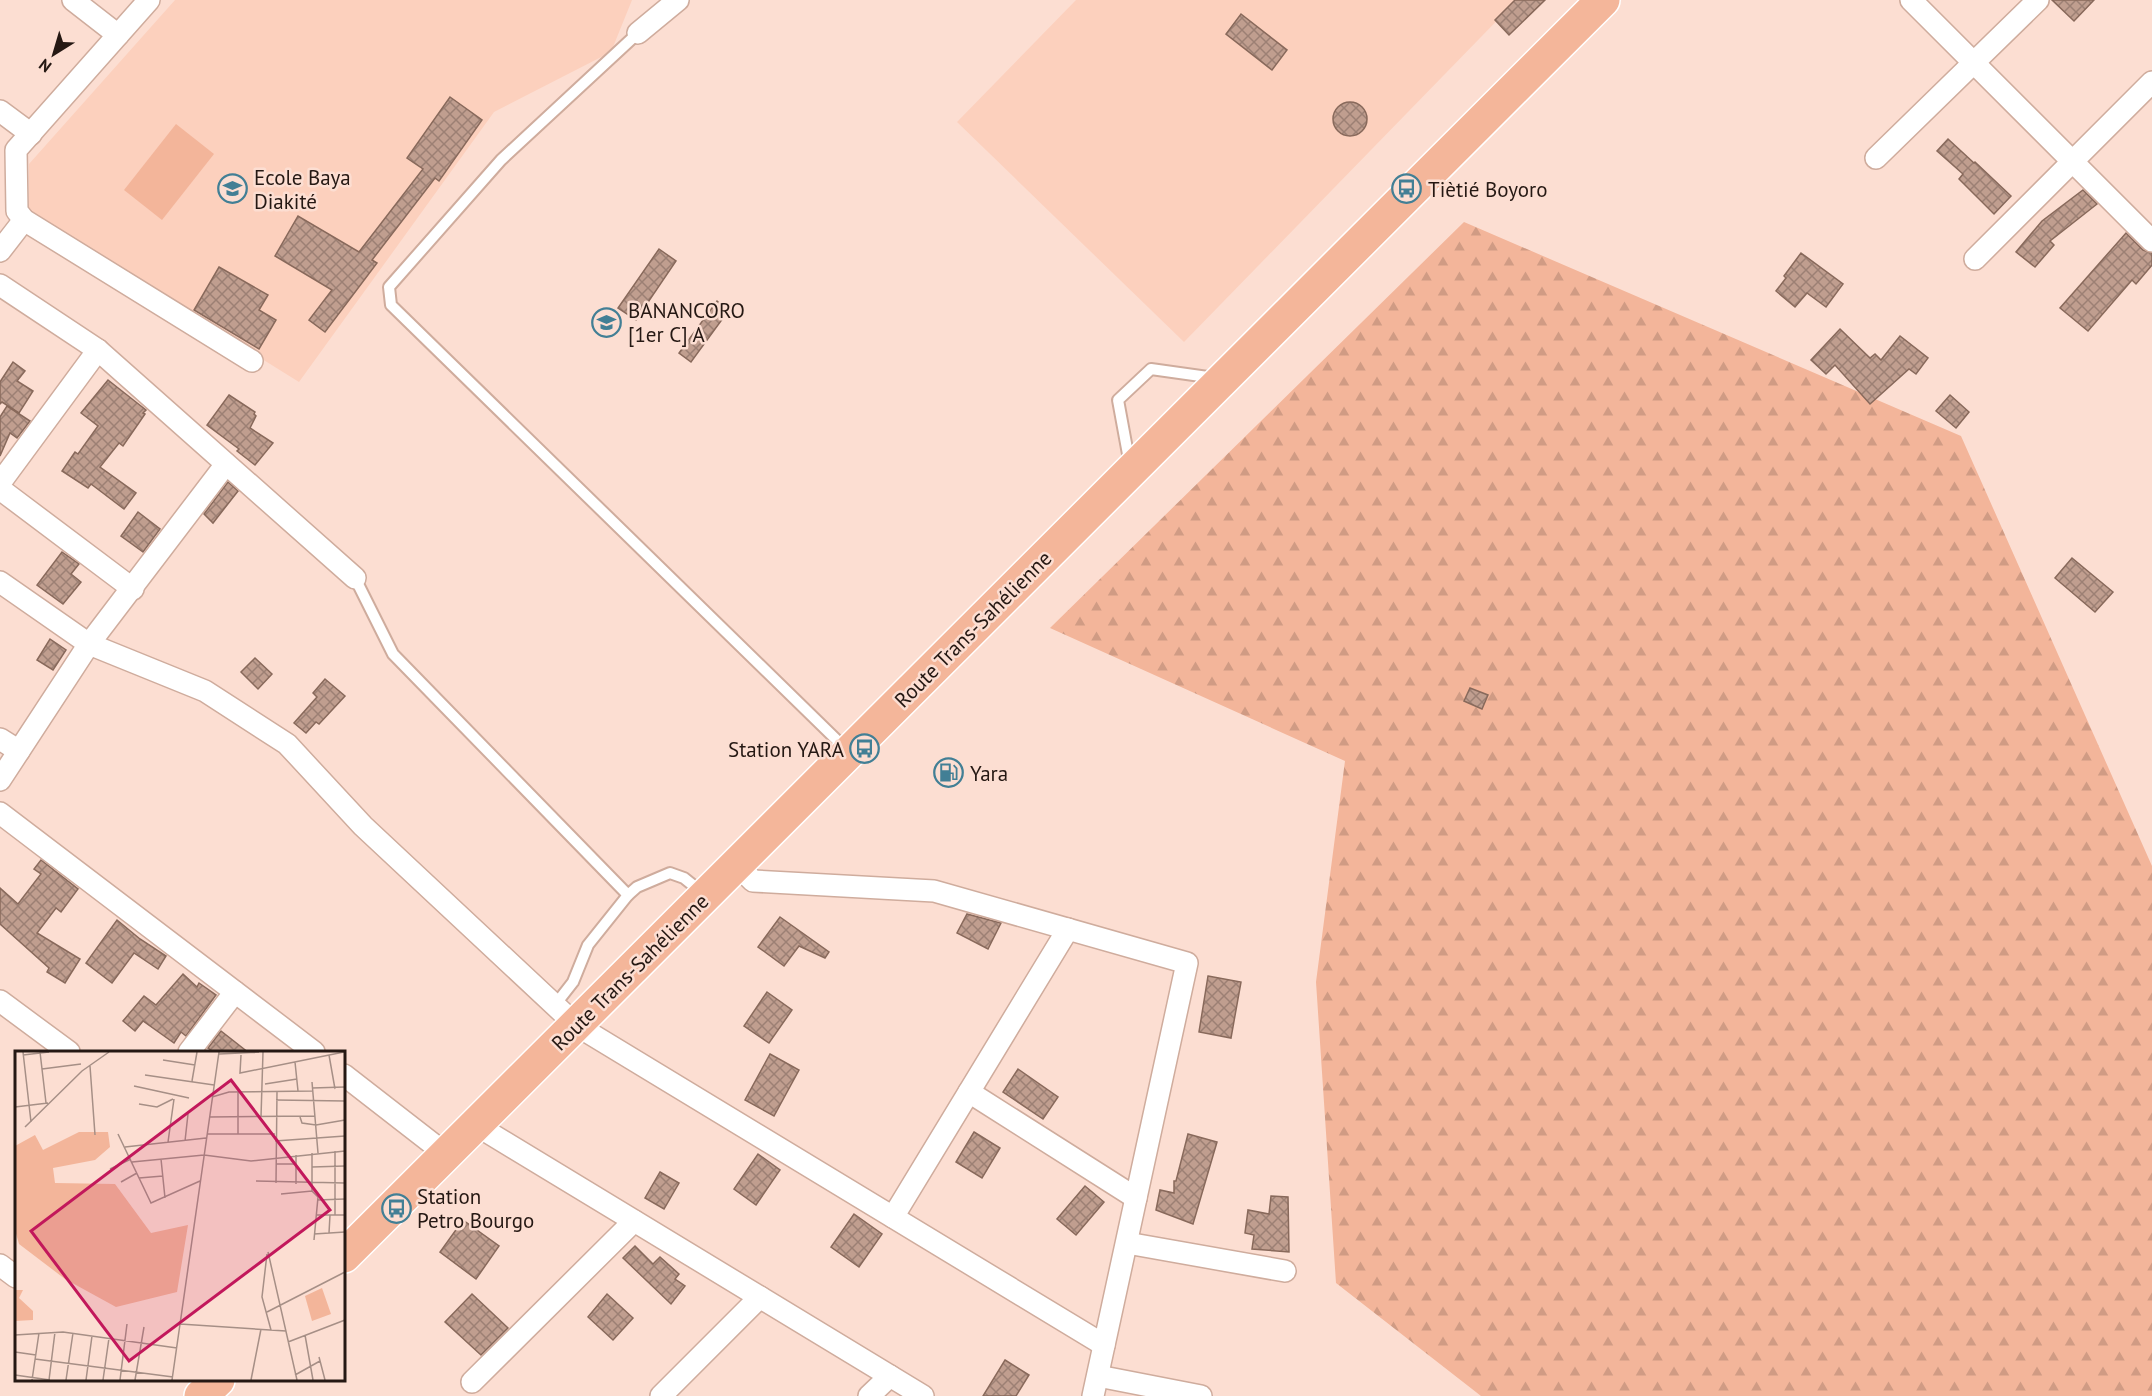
<svg xmlns="http://www.w3.org/2000/svg" width="2152" height="1396" font-family="'PT Sans',sans-serif">
	<style>
		.built { fill: #fcd0bd }
		.forest { fill: url(#forest-firs) }
		.pitch { fill: #f3b59a }
		.building { fill: url(#building-cross-hatch); stroke: #88695b; stroke-width: 1.5 }
		.lines { fill: none; stroke-linecap: round; stroke-linejoin: round }
		.service-casing { stroke: #cfac9d; stroke-width: 14 }
		.minor-casing { stroke: #cfac9d; stroke-width: 24 }
		.trunk-casing { stroke: #fff; stroke-width: 36 }
		.service { stroke: #fff; stroke-width: 10 }
		.minor { stroke: #fff; stroke-width: 21 }
		.trunk { stroke: #f4b69a; stroke-width: 33 }
		.labels { text-anchor: middle; dominant-baseline: central; stroke-width: 5; stroke-linejoin: round; paint-order: stroke }
		.poi-label { font-size: 21px; fill: #251813; stroke: #fcded2; text-anchor: start }
		.street-label { font-size: 21px; fill: #251813; stroke: #fcded2 }
		.inset-road { fill: none; stroke: #a68f86; stroke-width: 1.5 }
		.view { fill: #c2185b; fill-opacity: 0.15; stroke: #c2185b; stroke-width: 3 }
		.inset-edge { fill: none; stroke: #251813; stroke-width: 3 }
	</style>
	<defs>
		<pattern id="forest-firs" width="22" height="20" patternUnits="userSpaceOnUse" patternTransform="scale(1.5)"><rect width="22" height="20" fill="#f3b59a"/><path d="M5 1l3.5 6h-7zM16 11l3.5 6h-7z" fill="#d09b84"/></pattern>
		<pattern id="building-cross-hatch" width="8" height="8" patternUnits="userSpaceOnUse" patternTransform="scale(1.5)"><rect width="8" height="8" fill="#c09e8f"/><path d="M0 0l8 8M0 8l8-8" fill="none" stroke="#9c8074"/></pattern>
	</defs>
	<rect width="100%" height="100%" fill="#fcded2"/>
	<g class="built">
		<polygon points="175,0 632,0 611,52 494,112 299,382 29,214 29,164"/>
		<polygon points="1076,0 1517,0 1184,342 957,122"/>
	</g>
	<polygon class="forest" points="1464,222 1961,436 2152,866 2152,1396 1481,1396 1336,1283 1316,982 1345,761 1050,628"/>
	<polygon class="pitch" points="176,124 214,154 162,220 124,190"/>
	<g class="building">
		<polygon points="1515,0 1545,0 1509,35 1495,20"/>
		<polygon points="2052,0 2094,0 2074,21"/>
		<polygon points="1241,14 1287,50 1272,70 1226,34"/>
		<polygon points="450,97 482,120 439,181 435,178 372,260 377,263 325,332 309,320 332,290 275,256 298,216 359,252 423,169 407,158"/>
		<circle cx="1350" cy="119" r="17"/>
		<polygon points="1948,139 1974,163 1975,162 2011,196 1994,214 1959,179 1963,174 1937,151"/>
		<polygon points="2083,190 2097,204 2050,241 2054,245 2035,267 2016,252 2042,221"/>
		<polygon points="2126,233 2143,250 2152,253 2152,265 2136,284 2132,280 2088,331 2060,308"/>
		<polygon points="659,249 676,261 636,320 618,308"/>
		<polygon points="1801,253 1843,284 1826,307 1807,293 1795,307 1776,291 1786,278 1784,276"/>
		<polygon points="219,267 268,295 259,310 276,320 259,349 194,310"/>
		<polygon points="717,301 729,310 691,362 679,353"/>
		<polygon points="1840,329 1870,358 1875,354 1881,360 1900,336 1928,358 1916,374 1909,369 1870,404 1835,365 1826,374 1811,360"/>
		<polygon points="13,362 25,371 17,381 33,391 19,413 2,402 0,404 0,382"/>
		<polygon points="108,380 146,410 143,413 145,414 123,446 119,443 100,467 136,493 124,509 91,484 88,488 62,471 75,452 78,454 98,426 81,413"/>
		<polygon points="229,395 255,412 254,414 256,416 250,428 273,443 255,465 237,451 239,449 207,425"/>
		<polygon points="1950,395 1969,412 1956,428 1936,411"/>
		<polygon points="7,406 30,421 17,438 10,433 0,456 0,417"/>
		<polygon points="228,482 238,491 213,523 204,514"/>
		<polygon points="138,512 160,529 143,552 121,536"/>
		<polygon points="62,552 79,564 71,574 81,582 63,604 37,585"/>
		<polygon points="2072,558 2113,592 2095,612 2055,578"/>
		<polygon points="50,639 66,650 53,670 37,660"/>
		<polygon points="255,658 272,674 258,689 241,672"/>
		<polygon points="325,679 345,696 319,724 316,722 306,733 294,723 317,697 313,693"/>
		<polygon points="1470,688 1488,695 1482,709 1464,701"/>
		<polygon points="41,860 78,889 61,912 56,908 37,933 80,959 65,983 47,972 49,968 0,924 0,888 18,904 41,874 34,869"/>
		<polygon points="967,914 1001,923 988,949 957,933"/>
		<polygon points="780,917 829,952 825,958 799,946 784,966 758,947"/>
		<polygon points="117,920 140,939 166,956 158,969 134,953 112,983 86,963"/>
		<polygon points="183,974 197,987 199,983 216,995 186,1036 181,1032 174,1043 143,1021 135,1031 123,1021 144,996 156,1005"/>
		<polygon points="1208,976 1241,982 1231,1038 1199,1032"/>
		<polygon points="767,992 792,1010 769,1043 744,1026"/>
		<polygon points="221,1031 249,1053 215,1053 208,1048"/>
		<polygon points="770,1054 799,1070 774,1116 745,1100"/>
		<polygon points="1018,1069 1058,1097 1043,1119 1003,1092"/>
		<polygon points="974,1132 1000,1148 982,1178 956,1162"/>
		<polygon points="1188,1134 1217,1142 1193,1224 1156,1210 1160,1190 1174,1193 1174,1181 1176,1181"/>
		<polygon points="758,1154 780,1170 756,1205 734,1189"/>
		<polygon points="660,1172 679,1183 664,1209 645,1198"/>
		<polygon points="1085,1186 1104,1202 1076,1235 1057,1219"/>
		<polygon points="1271,1196 1288,1197 1289,1252 1252,1249 1254,1235 1245,1233 1248,1210 1269,1214"/>
		<polygon points="854,1214 882,1234 859,1267 831,1247"/>
		<polygon points="463,1220 499,1246 476,1279 440,1252"/>
		<polygon points="635,1246 653,1264 660,1257 679,1274 675,1279 685,1286 671,1304 623,1258"/>
		<polygon points="472,1294 508,1328 481,1355 445,1322"/>
		<polygon points="607,1294 633,1318 613,1340 588,1317"/>
		<polygon points="1005,1360 1029,1375 1016,1396 983,1396"/>
	</g>
	<g class="lines">
		<defs>
			<g id="service">
				<polyline points="638,33 501,160 389,287 391,305 847,750"/>
				<polyline points="1130,465 1118,400 1151,369 1215,378"/>
				<polyline points="355,578 393,654 628,895 637,887 670,873 684,878 704,894"/>
				<polyline points="555,1005 573,982 588,945 628,895"/>
			</g>
			<g id="minor">
				<polyline points="73,0 118,35"/>
				<polyline points="149,0 16,150 17,211 24,220 252,361"/>
				<polyline points="1911,0 2152,241"/>
				<polyline points="638,33 678,0"/>
				<polyline points="0,111 31,134"/>
				<polyline points="1876,158 2038,0"/>
				<polyline points="0,251 24,220"/>
				<polyline points="1975,259 2152,82"/>
				<polyline points="0,285 98,350 355,578"/>
				<polyline points="0,483 98,350"/>
				<polyline points="0,489 133,589"/>
				<polyline points="0,582 89,644 205,691 287,744 363,826 576,1025 1104,1345"/>
				<polyline points="0,739 19,751"/>
				<polyline points="0,780 89,644 226,464"/>
				<polyline points="0,813 314,1052"/>
				<polyline points="737,865 753,881 934,891 1187,963 1093,1396"/>
				<polyline points="0,1001 69,1052"/>
				<polyline points="189,1052 235,992"/>
				<polyline points="344,1075 447,1155"/>
				<polyline points="969,1092 1136,1198"/>
				<polyline points="476,1125 923,1396"/>
				<polyline points="893,1217 1068,929"/>
				<polyline points="1127,1243 1285,1271"/>
				<polyline points="0,1265 16,1277"/>
				<polyline points="1098,1376 1201,1396"/>
				<polyline points="472,1382 634,1221"/>
				<polyline points="661,1396 760,1297"/>
				<polyline points="869,1396 890,1376"/>
			</g>
			<g id="trunk">
				<polyline points="344,1256 1603,0"/>
				<polyline points="201,1396 218,1380"/>
			</g>
		</defs>
		<use href="#service" class="service-casing"/>
		<use href="#minor" class="minor-casing"/>
		<use href="#trunk" class="trunk-casing"/>
		<use href="#service" class="service"/>
		<use href="#minor" class="minor"/>
		<use href="#trunk" class="trunk"/>
	</g>
	<defs>
		<symbol id="school-ring" viewBox="-11 -11 22 22"><circle r="9.5" fill="#fcded2" stroke="#427f95" stroke-width="1.5"/><path d="M0-5L7-2L0 1L-7-2ZM-4 1L0 2.5L4 1V4Q0 6-4 4Z" fill="#427f95"/></symbol>
		<symbol id="bus-ring" viewBox="-11 -11 22 22"><circle r="9.5" fill="#fcded2" stroke="#427f95" stroke-width="1.5"/><path d="M-5-6H5V4H4V6H2V4H-2V6H-4V4H-5ZM-3.5-4V0h7V-4ZM-3.5 1.2v1.5H-2V1.2ZM2 1.2v1.5H3.5V1.2Z" fill="#427f95"/></symbol>
		<symbol id="fuel-ring" viewBox="-11 -11 22 22"><circle r="9.5" fill="#fcded2" stroke="#427f95" stroke-width="1.5"/><path d="M-5.5-6h7V0h2V4h1.3V-2.5L3-4.5l.8-.8L6-3V5H2.5V1h-1V6h-7ZM-4.2-4.7v3.2H.2V-4.7Z" fill="#427f95"/></symbol>
	</defs>
	<g fill-rule="evenodd">
		<use href="#school-ring" x="216" y="172" width="33" height="33"/>
		<use href="#bus-ring" x="1390" y="172" width="33" height="33"/>
		<use href="#school-ring" x="590" y="306" width="33" height="33"/>
		<use href="#bus-ring" x="848" y="732" width="33" height="33"/>
		<use href="#fuel-ring" x="932" y="756" width="33" height="33"/>
		<use href="#bus-ring" x="380" y="1192" width="33" height="33"/>
	</g>
	<g class="labels">
		<g class="poi-label">
			<text x="254" y="177">Ecole Baya<tspan x="254" dy="24">Diakité</tspan></text>
			<text x="1428" y="189">Tiètié Boyoro</text>
			<text x="628" y="310">BANANCORO<tspan x="628" dy="24">[1er C] A</tspan></text>
			<text x="844" y="749" text-anchor="end">Station YARA</text>
			<text x="970" y="773">Yara</text>
			<text x="417" y="1196">Station<tspan x="417" dy="24">Petro Bourgo</tspan></text>
		</g>
		<g class="street-label">
			<text transform="translate(973 629) rotate(-45)">Route Trans-Sahélienne</text>
			<text transform="translate(630 972) rotate(-45)">Route Trans-Sahélienne</text>
		</g>
	</g>
	<g transform="translate(15 1051)">
		<rect width="330" height="330" fill="#fcded2"/>
		<path d="M64 81H93L95 96 80 109 38 117 40 132 100 133 136 182 173 174 162 241 101 256 50 228 4 193 0 179V95L20 84 28 99ZM0 239H8L4 247 18 260V269L0 270Z" fill="#f3b59a"/>
		<path d="M307 237 316 263 297 270 290 245Z" fill="#f3b59a"/>
		<path class="inset-road" d="M8 1 16 71M25 1 31 52M204 3 244 1M8 4 34 1M226 4 225 22 329 1M314 4 320 38M148 9 180 14M280 11 283 40M75 15 80 84M27 18 66 13M130 24 199 34M177 30 182 1M297 31 303 102M250 33 282 28M119 35 174 47M297 37 330 36M223 41V83M197 46 214 41 297 40M261 49 330 50M124 53 142 56 158 48M0 56 33 52M194 66 300 65M246 66 248 1M285 66 287 72 301 74 330 69M10 76 67 20 94 1M103 83 136 152 185 130M192 83H260M170 90 173 63M260 90 330 85M153 91 159 48M110 96 191 87M320 100V164M297 102V140M281 104V133M146 108 150 147M117 111 189 104 236 110 330 100M261 113H281M297 116 330 115M95 118 116 108M124 127 148 125M241 130 330 132M106 131 122 122M261 132 262 40M266 143 297 140 303 146 299 189M302 149 330 148M301 164H330M314 182 315 164M299 183 330 181M253 201 282 329M252 203 247 246 256 279M252 261 330 221M165 273 271 280M0 284 48 281 162 297M290 284 298 329M273 291 330 269M0 301 21 304M304 306 310 329M20 308 158 326M0 324 35 329M280 324 305 310M17 329 24 282M34 329 40 281M51 329 58 282M71 329 77 285M88 329 94 287M105 329 112 273M120 329 129 276M157 329 204 1M236 329 246 278"/>
		<path class="view" d="M216 29 315 159 114 310 16 180Z"/>
		<rect width="330" height="330" class="inset-edge"/>
	</g>
	<g transform="translate(54 54) rotate(217)" stroke="#fcded2" stroke-width="4.5" paint-order="stroke">
	<path d="M0-4.5L10 22L0 15L-10 22Z" fill="#251813"/>
	<text y="-9" font-size="16" font-weight="bold" text-anchor="middle" fill="#251813">N</text>
	</g>
</svg>
